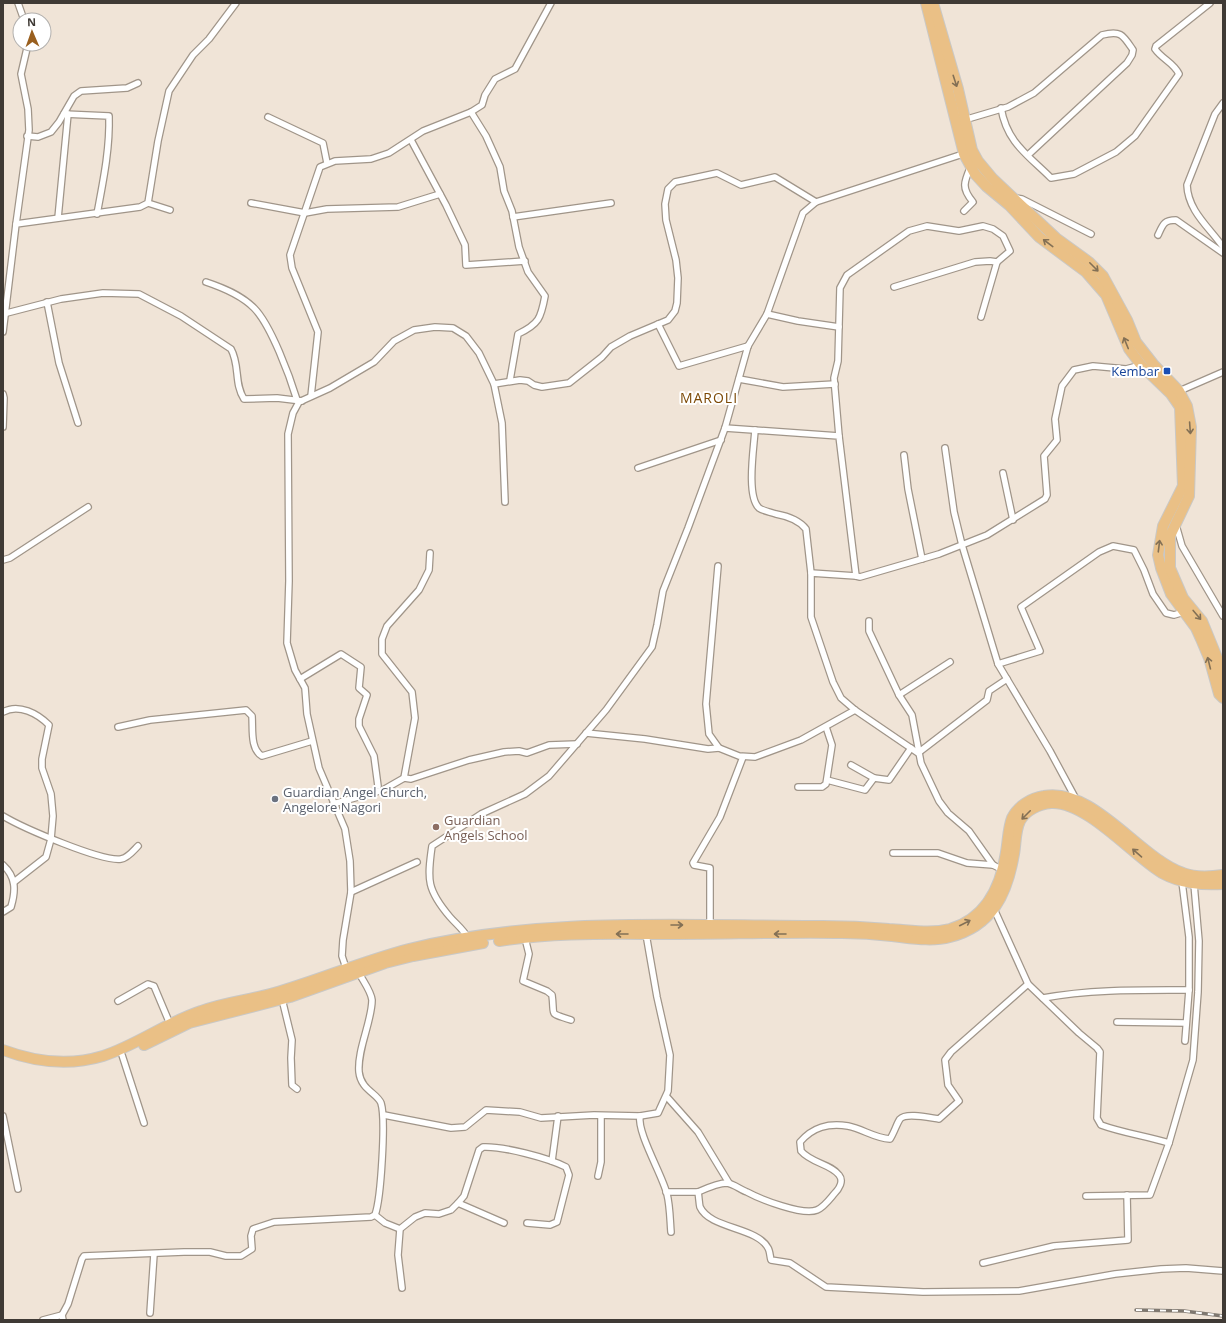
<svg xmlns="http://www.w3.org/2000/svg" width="1226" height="1323" font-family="'Open Sans',sans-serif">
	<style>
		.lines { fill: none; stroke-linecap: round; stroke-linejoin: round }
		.minor-casing { stroke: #a09589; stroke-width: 8 }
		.trunk-casing { stroke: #c9c8c6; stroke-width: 12 }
		.minor { stroke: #fff; stroke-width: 5.5 }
		.trunk { stroke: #eac086; stroke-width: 10 }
		.rail-casing { stroke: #7f7870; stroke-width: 3.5 }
		.rail { stroke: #fff; stroke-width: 2; stroke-dasharray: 6; stroke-linecap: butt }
		.oneway { stroke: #837055 }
		.transit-dot { fill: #1a4fb4; stroke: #fff; stroke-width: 1.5 }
		.worship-dot { fill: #6b7280; stroke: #fff; stroke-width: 1.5 }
		.education-dot { fill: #8d6e63; stroke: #fff; stroke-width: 1.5 }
		.labels { text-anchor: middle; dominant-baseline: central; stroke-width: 4; stroke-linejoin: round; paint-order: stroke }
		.transit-label { font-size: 13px; fill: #164399; stroke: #fff; text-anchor: end }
		.worship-label { font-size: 13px; fill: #5b616d; stroke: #fff; text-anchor: start }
		.education-label { font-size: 13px; fill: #785e54; stroke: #fff; text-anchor: start }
		.neighbourhood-label { font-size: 14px; letter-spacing: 1px; fill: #7c4906; stroke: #fff }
	</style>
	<rect width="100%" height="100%" fill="#f0e4d7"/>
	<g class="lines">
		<defs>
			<g id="minor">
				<polyline points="18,3 24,20"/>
				<path d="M1223 103 1215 114 1187 185C1188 211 1209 227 1223 247"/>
				<path d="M1001 108C1007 143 1028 155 1051 178L1074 174 1116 152 1135 136 1179 74C1174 63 1162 59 1155 49L1156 46 1210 3"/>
				<path d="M471 112 486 136 500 167 504 191 512 211 519 247 528 272 545 296C541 318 539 324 518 334L510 380"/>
				<path d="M64 114 109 116C110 149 103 182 97 214"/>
				<polyline points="268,117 323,143 327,163"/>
				<path d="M964 120 1008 107 1034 93 1102 35C1121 30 1123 35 1133 50L1132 55 1127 63 1028 155"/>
				<polyline points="27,136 38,137 51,132 59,122 74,96 81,91 127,88 138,83"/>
				<polyline points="411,140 446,205 465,245 466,265 525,261"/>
				<polyline points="1015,198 1022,199 1091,234"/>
				<polyline points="148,203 170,210"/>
				<polyline points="251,203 305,213 327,209 398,207 440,194"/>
				<path d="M964 211 973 202C961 188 964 182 971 166"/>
				<polyline points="513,217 611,203"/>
				<polyline points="58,218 68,114"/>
				<polyline points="16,224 29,130 28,109 21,74 28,44"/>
				<path d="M1158 235C1163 224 1164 220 1176 220L1223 253"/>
				<path d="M206 282C224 288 241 295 254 308 271 325 290 377 297 400"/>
				<polyline points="894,287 975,262 990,261 997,262"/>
				<polyline points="47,302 59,363 78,423"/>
				<path d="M3 314 61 299 103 293 139 294 181 316 231 349C240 365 234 384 244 399L277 398 302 401"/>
				<polyline points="767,314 798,321 839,327"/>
				<polyline points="658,324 679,366 748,346"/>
				<polyline points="3,332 16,224 140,207 148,203 158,141 169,91 193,55 209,39 236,3"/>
				<polyline points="739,379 783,387 835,384"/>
				<polyline points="494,384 520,380 528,381 534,385 542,387 569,383 602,357 611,347 630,336 668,320 675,311 677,303 678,278 676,260 666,220 665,204 668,189 675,182 717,173 741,185 775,177 816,202"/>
				<polyline points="1177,392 1223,372"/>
				<polyline points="3,394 4,398 3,427"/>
				<polyline points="311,396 318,332 292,268 290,255 320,167 335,161 371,159 389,153 423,131 471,112 482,105 485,95 495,79 515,69 551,3"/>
				<polyline points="725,428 839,436 856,576 860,577 939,554 987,535 1045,499 1047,495 1044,456 1057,440 1055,419 1062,386 1074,370 1093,366 1126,369 1141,365"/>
				<path d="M755 430C754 447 746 496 759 508 763 511 771 512 776 514 787 516 799 520 806 529L811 573"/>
				<polyline points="839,436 834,378 838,361 840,288 847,275 909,231 927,226 959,231 983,226 993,229 1003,236 1010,251 997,262 981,317"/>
				<polyline points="945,448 954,512 962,545 998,664 1050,751 1077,801"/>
				<polyline points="904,455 908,489 922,559"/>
				<polyline points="638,468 721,440"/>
				<polyline points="1003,473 1013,520"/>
				<polyline points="1176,525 1182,546 1223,616"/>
				<polyline points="3,560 10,558 88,507"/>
				<polyline points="718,566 706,704 709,734 719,748 739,756 755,757 801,740 855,710"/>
				<polyline points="856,576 811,573 811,617 833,682 841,698 855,710 918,753 987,700 989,691 1007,679"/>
				<polyline points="869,621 869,631 899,695 912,715 921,763 939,801 948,813 969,831 993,865 1003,870"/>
				<polyline points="998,664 1040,651 1021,607 1099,552 1113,546 1134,550 1144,570 1153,594 1166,613 1174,615 1184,612"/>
				<polyline points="300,679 341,654 361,667 359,688 367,695 359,719 359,726 374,756 378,786"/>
				<polyline points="899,695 950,662"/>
				<path d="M3 712C19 703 38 714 49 725L42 759V768L51 794 53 816 51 839 46 857 14 882"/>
				<path d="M118 727 150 720 246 710 252 716C253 729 250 749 262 756L312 741"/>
				<polyline points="586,733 645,739 708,749 719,748"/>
				<polyline points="851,765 874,778"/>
				<polyline points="404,778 411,779 469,760 504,752 519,751 527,753 549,745 577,744"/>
				<polyline points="827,780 865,790 874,778 889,780 911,748"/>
				<polyline points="798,787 822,787 826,784 832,745 826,727"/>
				<polyline points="333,804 383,790 404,778 415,718 412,692 382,654 382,639 387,626 419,590 429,570 430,553"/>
				<path d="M3 816C23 828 102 862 121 859 128 858 134 850 138 846"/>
				<polyline points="893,853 938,853 967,863 993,865"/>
				<path d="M3 865C16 877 16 890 11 907L3 912"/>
				<polyline points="351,892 417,862"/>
				<path d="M994 909 1028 984 1079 1033 1097 1048 1100 1052 1097 1118 1101 1125C1123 1133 1146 1136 1169 1143"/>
				<polyline points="710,925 710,868 694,865 693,863 720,817 743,757"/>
				<path d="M468 938C464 930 456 924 450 917 427 890 427 880 432 846L481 814 525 794 549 776 606 710 652 647 657 625 663 591 688 528 725 428 748 346 767 314 803 213 816 202 966 153"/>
				<path d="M525 938 529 954 523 981 547 991 552 995C555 1018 548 1012 571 1020"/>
				<polyline points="347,971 342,956 343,940 351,892 350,861 345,829 319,768 307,714 305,688 295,670 287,643 289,581 288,434 293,413 299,402 330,388 374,362 394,341 414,330 435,327 453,328 466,336 479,353 494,384 502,423 505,502"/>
				<path d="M1043 998C1091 989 1140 990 1189 990V937L1182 882"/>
				<polyline points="282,999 292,1040 291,1058 292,1085 297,1089"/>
				<polyline points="118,1001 148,984 154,986 170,1024"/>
				<polyline points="1117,1022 1186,1023"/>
				<polyline points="1185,1041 1189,990"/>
				<polyline points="122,1055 144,1123"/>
				<polyline points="667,1097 698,1132 729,1183"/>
				<polyline points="384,1115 451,1128 465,1127 486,1110 520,1112 541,1118 594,1115 640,1116 658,1113 668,1091 670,1055 657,997 646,934"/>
				<polyline points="3,1116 18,1189"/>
				<path d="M640 1116C637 1133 662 1174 667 1194 670 1206 670 1220 671 1232"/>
				<polyline points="552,1161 558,1116"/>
				<polyline points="598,1176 601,1162 601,1116"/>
				<path d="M666 1192H698C699 1197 699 1203 700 1207 710 1229 757 1227 768 1248 770 1251 770 1257 771 1260L790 1263 826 1287 923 1292 1019 1291 1115 1274 1161 1269 1186 1268 1223 1271"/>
				<path d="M698 1192C707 1188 718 1183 727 1183 734 1184 741 1190 747 1192 760 1199 803 1216 817 1210 824 1207 829 1200 834 1194 839 1189 844 1181 839 1175 831 1164 811 1163 801 1151L800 1142C813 1127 828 1123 848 1126 863 1129 874 1138 890 1139 894 1133 897 1123 900 1119 906 1112 931 1118 939 1119L959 1101 948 1085 945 1060 951 1052 1028 984"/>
				<polyline points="1086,1196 1150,1195 1169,1143 1193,1060 1198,992 1199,941 1194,884"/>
				<path d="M458 1203 464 1196 479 1150 483 1147C503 1146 548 1158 566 1167L569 1175 557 1222 550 1225 527 1223"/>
				<polyline points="375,1215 385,1223 400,1229"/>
				<polyline points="983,1263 1054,1246 1128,1240 1127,1195"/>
				<polyline points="402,1288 398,1255 400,1229 415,1217 425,1213 439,1214 451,1210 458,1203 504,1223"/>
				<polyline points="150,1313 154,1254"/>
				<polyline points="43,1320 62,1315"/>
				<path d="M63 1320 62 1315 68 1304 82 1259 84 1256 184 1252H210L226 1256H241L252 1249 251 1236 253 1229 274 1222 371 1217 375 1215C381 1199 386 1119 381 1103 377 1093 361 1090 359 1072 357 1050 372 1021 372 1000 371 991 363 981 359 973"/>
			</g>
			<g id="trunk">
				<polyline points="926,3 964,154 975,174 986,186 1009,205 1039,237 1086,272 1106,295 1129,349 1141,365 1171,394 1180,407 1183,486 1163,526 1158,555 1161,568 1171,594 1196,628 1201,639 1209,658 1219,694 1223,698"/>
				<polyline points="933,3 958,89 972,150 978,161 993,179 1056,238 1089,262 1103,276 1127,320 1136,342 1154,365 1179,391 1187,406 1191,427 1189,496 1170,536 1170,568 1183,598 1202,621 1220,665 1223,682"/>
				<path d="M499 941C556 932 613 934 670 934 727 934 785 932 842 933 858 933 875 934 892 936 911 938 931 942 950 937 992 926 1007 895 1014 854 1016 844 1015 831 1020 821 1026 810 1039 804 1051 803 1087 801 1133 856 1162 873 1182 884 1202 885 1223 884"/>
				<polyline points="144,1045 189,1023 290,997 385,963 413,956 483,943"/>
				<path d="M3 1050C35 1062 70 1066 103 1056 137 1045 167 1022 201 1011 225 1002 250 1000 274 993 319 980 363 961 409 949 544 916 684 926 822 926 844 926 867 927 889 929 910 930 930 934 950 929 987 918 1001 886 1006 852 1008 841 1008 828 1012 818 1018 806 1031 798 1044 796 1094 787 1139 858 1183 873 1196 878 1209 877 1223 875"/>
			</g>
		</defs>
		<use href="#minor" class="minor-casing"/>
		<use href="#trunk" class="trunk-casing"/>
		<use href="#minor" class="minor"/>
		<use href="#trunk" class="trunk"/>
		<defs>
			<polyline id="rail" points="1136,1310 1184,1311 1223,1316"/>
		</defs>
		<use href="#rail" class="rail-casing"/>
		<use href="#rail" class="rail"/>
	</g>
	<defs><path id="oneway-shaft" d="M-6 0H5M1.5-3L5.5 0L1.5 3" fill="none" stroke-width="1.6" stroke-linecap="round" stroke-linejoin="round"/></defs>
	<g class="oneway">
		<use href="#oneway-shaft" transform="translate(955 81) rotate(72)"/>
		<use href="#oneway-shaft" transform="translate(1048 243) rotate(-143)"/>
		<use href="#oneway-shaft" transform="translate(1094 267) rotate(45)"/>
		<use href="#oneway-shaft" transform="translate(1126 343) rotate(-112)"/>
		<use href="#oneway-shaft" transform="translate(1190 428) rotate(86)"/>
		<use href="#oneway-shaft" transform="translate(1159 546) rotate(-83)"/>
		<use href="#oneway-shaft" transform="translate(1197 615) rotate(50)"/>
		<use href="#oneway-shaft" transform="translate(1209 663) rotate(-104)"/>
		<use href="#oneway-shaft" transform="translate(1026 815) rotate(135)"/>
		<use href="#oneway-shaft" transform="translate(1137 853) rotate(-139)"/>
		<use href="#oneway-shaft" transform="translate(965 923) rotate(-27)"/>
		<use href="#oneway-shaft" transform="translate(677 925)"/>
		<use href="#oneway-shaft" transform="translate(622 934) rotate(-180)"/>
		<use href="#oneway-shaft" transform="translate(780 934) rotate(180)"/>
	</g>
	<rect class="transit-dot" x="1163" y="367" width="8" height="8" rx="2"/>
	<circle class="worship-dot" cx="275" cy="799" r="4"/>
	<circle class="education-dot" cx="436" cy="827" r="4"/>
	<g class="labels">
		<g class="transit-label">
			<text x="1159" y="371">Kembar</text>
		</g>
		<g class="worship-label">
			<text x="283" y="792">Guardian Angel Church,<tspan x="283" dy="15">Angelore Nagori</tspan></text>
		</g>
		<g class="education-label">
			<text x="444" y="820">Guardian<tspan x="444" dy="15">Angels School</tspan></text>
		</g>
		<g class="neighbourhood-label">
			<text x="709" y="397">MAROLI</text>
		</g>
	</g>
	<rect width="1226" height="1323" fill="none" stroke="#3f3a35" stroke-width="8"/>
	<g transform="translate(32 32) rotate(358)"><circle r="19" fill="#ffffff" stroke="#b2b0ae"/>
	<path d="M0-3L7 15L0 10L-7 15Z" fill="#995f1e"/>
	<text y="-6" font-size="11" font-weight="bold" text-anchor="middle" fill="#3f3a35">N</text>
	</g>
</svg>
